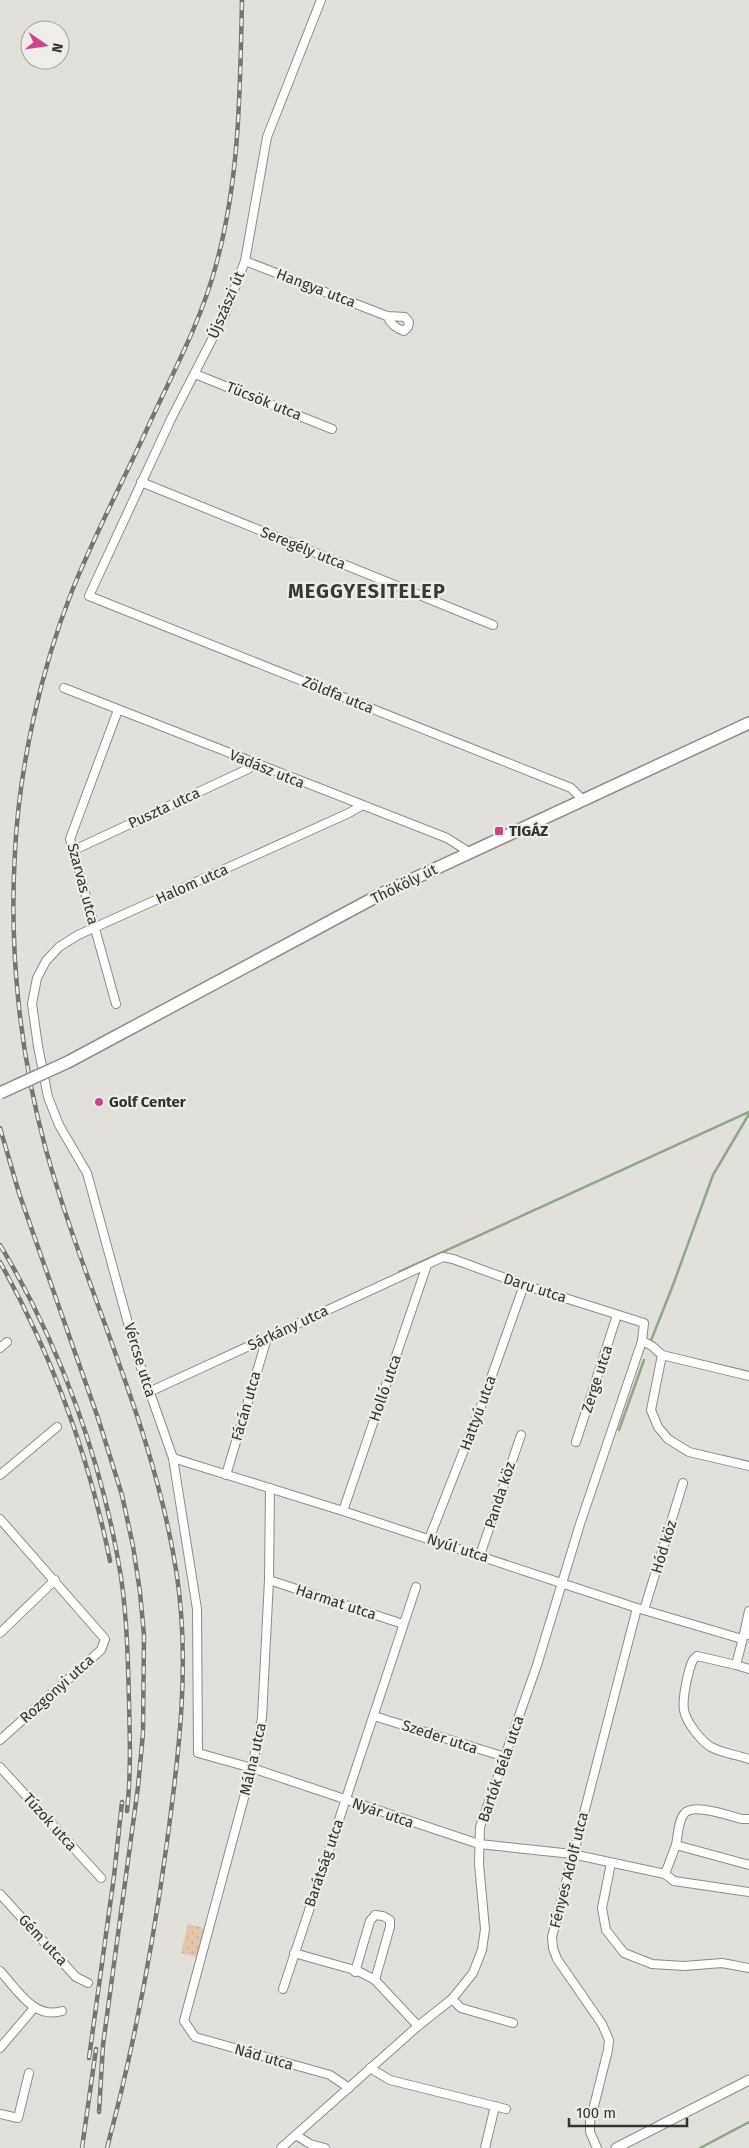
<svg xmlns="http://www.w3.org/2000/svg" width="749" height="2148" font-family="'Fira Sans',sans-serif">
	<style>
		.park { fill: url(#park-dots) }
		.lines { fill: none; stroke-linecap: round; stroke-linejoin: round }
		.stream { stroke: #8fa788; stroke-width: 2.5 }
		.minor-casing { stroke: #8d8c88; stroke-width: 10 }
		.tertiary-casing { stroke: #8d8c88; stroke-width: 11 }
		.primary-casing { stroke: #8d8c88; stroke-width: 14 }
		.minor { stroke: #fff; stroke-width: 8 }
		.tertiary { stroke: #fff; stroke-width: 9 }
		.primary { stroke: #fff; stroke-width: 11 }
		.rail-casing { stroke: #757572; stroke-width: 4.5 }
		.rail { stroke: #eeede8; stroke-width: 2.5; stroke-dasharray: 8; stroke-linecap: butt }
		.primary-bridge-casing { stroke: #8d8c88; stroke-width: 14; stroke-linecap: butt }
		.primary-bridge { stroke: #fff; stroke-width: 11 }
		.poi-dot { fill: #cc4685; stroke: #eeede8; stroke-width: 2 }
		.labels { text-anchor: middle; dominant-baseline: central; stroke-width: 4.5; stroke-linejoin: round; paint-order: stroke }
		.street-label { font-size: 15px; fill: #323230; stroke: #eeede8 }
		.poi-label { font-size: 15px; font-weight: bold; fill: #323230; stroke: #eeede8; text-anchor: start }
		.district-label { font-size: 20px; font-weight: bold; letter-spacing: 1px; fill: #3a3935; stroke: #eeede8 }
	</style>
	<defs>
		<pattern id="park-dots" width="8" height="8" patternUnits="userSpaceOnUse" patternTransform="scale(1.25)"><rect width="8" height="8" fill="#e3c4ae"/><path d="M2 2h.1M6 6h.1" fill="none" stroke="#c3a996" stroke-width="1.8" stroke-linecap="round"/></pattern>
	</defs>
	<rect width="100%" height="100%" fill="#e1e0db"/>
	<polygon class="park" points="188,1924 204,1928 197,1957 181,1953"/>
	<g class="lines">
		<g class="stream">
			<polyline points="399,1272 749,1112"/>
			<polyline points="650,1343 673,1285 713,1175 749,1114"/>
			<polyline points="619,1430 644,1360"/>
			<polyline points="700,2148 749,2122"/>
		</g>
		<defs>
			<g id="minor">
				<polyline points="321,0 267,137 245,261 225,314 171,419 89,596 571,788 583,800"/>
				<path d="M245 261 387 316 405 317 409 322 408 327 404 331C395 328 391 324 387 316"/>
				<polyline points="195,374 332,429"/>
				<polyline points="141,482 493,625"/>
				<polyline points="64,688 447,838 469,852"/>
				<polyline points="361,806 349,813 78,935 59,947 46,961 37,978 32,1004 38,1046 48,1097 59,1125 87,1173 137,1356 173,1458 197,1609 198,1753 252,1768 479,1844 572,1854 665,1874 674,1881 749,1892"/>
				<polyline points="72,851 248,769 254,763"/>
				<polyline points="116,1004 70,839 118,710"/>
				<polyline points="642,1341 652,1346 662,1355 749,1376"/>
				<polyline points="0,1348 7,1342"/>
				<polyline points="662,1355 651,1410 658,1427 668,1439 689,1452 749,1466"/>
				<polyline points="149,1392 443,1257 453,1259 524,1285 644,1323 642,1341 580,1524 537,1665 480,1827 479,1864 485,1929 482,1950 473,1973 452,1999 418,2026 281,2148"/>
				<polyline points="576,1442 617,1315"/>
				<polyline points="173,1458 343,1511 637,1608 742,1639"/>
				<polyline points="0,1475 57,1427"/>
				<polyline points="226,1475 267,1338"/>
				<polyline points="270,1488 269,1580 262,1718 252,1768 184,2021 195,2037 330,2075 349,2088"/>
				<polyline points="343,1511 427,1265"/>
				<polyline points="0,1519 105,1639 101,1650 0,1740"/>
				<polyline points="429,1539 480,1409 524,1285"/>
				<polyline points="480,1555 521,1435"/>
				<polyline points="269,1580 403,1624"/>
				<polyline points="644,1610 683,1483"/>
				<polyline points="0,1633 55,1580"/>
				<polyline points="744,1634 749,1611"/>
				<polyline points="749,1635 744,1634 736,1665 749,1669"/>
				<path d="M736 1665 697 1656 693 1660C688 1670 682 1699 684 1710 686 1722 701 1741 711 1747 722 1753 737 1755 749 1759"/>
				<polyline points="374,1716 505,1757"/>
				<polyline points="0,1767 101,1878"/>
				<path d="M676 1845C678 1836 678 1821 684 1814 692 1802 729 1816 742 1819H749"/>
				<polyline points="611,1863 602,1908 606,1930 624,1953 652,1964 684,1966 722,1963 749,1968"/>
				<polyline points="665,1874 676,1845 749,1865"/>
				<polyline points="0,1894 76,1977 88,1983"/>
				<polyline points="294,1953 358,1971 375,1980 418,2026"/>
				<path d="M0 1971C17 1989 34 2020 62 2011"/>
				<polyline points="355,1972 370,1921 375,1915 383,1916 390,1920 390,1927 375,1980"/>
				<polyline points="283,1989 416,1587"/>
				<polyline points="452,1999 461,2008 513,2023"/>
				<polyline points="0,2048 34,2008"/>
				<polyline points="370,2068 390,2080 506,2109"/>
				<polyline points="0,2114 18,2118 29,2073"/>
				<polyline points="296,2135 310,2144 325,2148"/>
				<polyline points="485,2148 495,2106"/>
				<polyline points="597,2148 590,2132 590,2122 608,2050 609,2040 602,2024 557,1959 553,1948 552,1937 637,1608"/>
			</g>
			<polyline id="tertiary" points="616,2148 749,2080"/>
			<polyline id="primary" points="68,1062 383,893 749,723"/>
		</defs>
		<use href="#minor" class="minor-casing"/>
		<use href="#tertiary" class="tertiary-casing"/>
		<use href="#primary" class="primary-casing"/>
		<use href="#minor" class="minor"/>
		<use href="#tertiary" class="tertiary"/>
		<use href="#primary" class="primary"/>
		<defs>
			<g id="rail">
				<polyline points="0,1128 19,1193 98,1418 122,1495 133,1546 140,1592 144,1635 143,1733 138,1787 103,2045 99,2112"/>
				<path d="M0 1245C60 1344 103 1464 121 1577 127 1618 128 1660 129 1702 130 1738 131 1775 127 1811"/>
				<path d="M0 1262C52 1355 89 1456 110 1561"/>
				<polyline points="89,2058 114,1876 122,1802"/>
				<polyline points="82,2148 96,2049"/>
				<path d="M107 2148C134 2047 153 1946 167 1842 179 1754 190 1664 177 1576 155 1428 86 1293 46 1150 20 1055 9 951 15 852 19 768 41 669 72 591 94 536 122 483 147 429 171 376 201 322 216 265 240 178 240 89 242 0"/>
			</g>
		</defs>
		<use href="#rail" class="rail-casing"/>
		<use href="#rail" class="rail"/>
		<defs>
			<polyline id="primary-bridge" points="0,1093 68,1062"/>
		</defs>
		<use href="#primary-bridge" class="primary-bridge-casing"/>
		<use href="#primary-bridge" class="primary-bridge"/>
	</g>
	<g class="poi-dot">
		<rect x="494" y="826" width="10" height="10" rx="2.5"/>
		<circle cx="99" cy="1102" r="5"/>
	</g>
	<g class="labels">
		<g class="street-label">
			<text transform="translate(316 288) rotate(21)">Hangya utca</text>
			<text transform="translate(226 305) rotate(-67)">Újszászi út</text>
			<text transform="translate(264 401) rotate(22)">Tücsök utca</text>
			<text transform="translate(303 548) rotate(22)">Seregély utca</text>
			<text transform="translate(338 695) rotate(22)">Zöldfa utca</text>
			<text transform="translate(267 769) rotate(22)">Vadász utca</text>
			<text transform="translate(164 808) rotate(-25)">Puszta utca</text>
			<text transform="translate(83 884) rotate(75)">Szarvas utca</text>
			<text transform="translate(192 884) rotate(-24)">Halom utca</text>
			<text transform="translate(404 884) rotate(-26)">Thököly út</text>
			<text transform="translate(535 1288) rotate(18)">Daru utca</text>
			<text transform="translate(288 1328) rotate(-25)">Sárkány utca</text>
			<text transform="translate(140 1360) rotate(73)">Vércse utca</text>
			<text transform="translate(597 1379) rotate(-72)">Zerge utca</text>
			<text transform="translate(385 1388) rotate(-71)">Holló utca</text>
			<text transform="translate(246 1406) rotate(-74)">Fácán utca</text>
			<text transform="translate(478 1413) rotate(-70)">Hattyú utca</text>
			<text transform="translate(500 1495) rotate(-72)">Panda köz</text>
			<text transform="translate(664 1547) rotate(-73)">Hód köz</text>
			<text transform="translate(458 1548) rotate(18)">Nyúl utca</text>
			<text transform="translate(336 1602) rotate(18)">Harmat utca</text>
			<text transform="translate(57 1689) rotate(-42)">Rozgonyi utca</text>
			<text transform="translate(440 1737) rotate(18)">Szeder utca</text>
			<text transform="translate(253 1759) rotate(-77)">Málna utca</text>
			<text transform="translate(501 1769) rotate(-71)">Bartók Béla utca</text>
			<text transform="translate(383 1813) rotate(19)">Nyár utca</text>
			<text transform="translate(50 1822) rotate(48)">Túzok utca</text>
			<text transform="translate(324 1863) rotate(-71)">Barátság utca</text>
			<text transform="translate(569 1870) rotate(-76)">Fényes Adolf utca</text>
			<text transform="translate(43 1940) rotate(47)">Gém utca</text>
			<text transform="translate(264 2057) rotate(16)">Nád utca</text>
		</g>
		<g class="poi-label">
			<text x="509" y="831">TIGÁZ</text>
			<text x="109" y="1102">Golf Center</text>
		</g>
		<g class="district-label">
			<text x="367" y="591">MEGGYESITELEP</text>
		</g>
	</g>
	<g transform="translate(45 45) rotate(103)"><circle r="24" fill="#eeede8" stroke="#a3a29e"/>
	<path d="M0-4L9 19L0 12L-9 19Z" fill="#cc4685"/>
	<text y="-8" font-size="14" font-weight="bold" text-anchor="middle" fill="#323230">N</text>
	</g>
	<path d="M569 2118v8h118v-8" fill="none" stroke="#323230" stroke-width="2.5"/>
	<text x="576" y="2118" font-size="15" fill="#323230" stroke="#eeede8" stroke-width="4" paint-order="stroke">100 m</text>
</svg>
